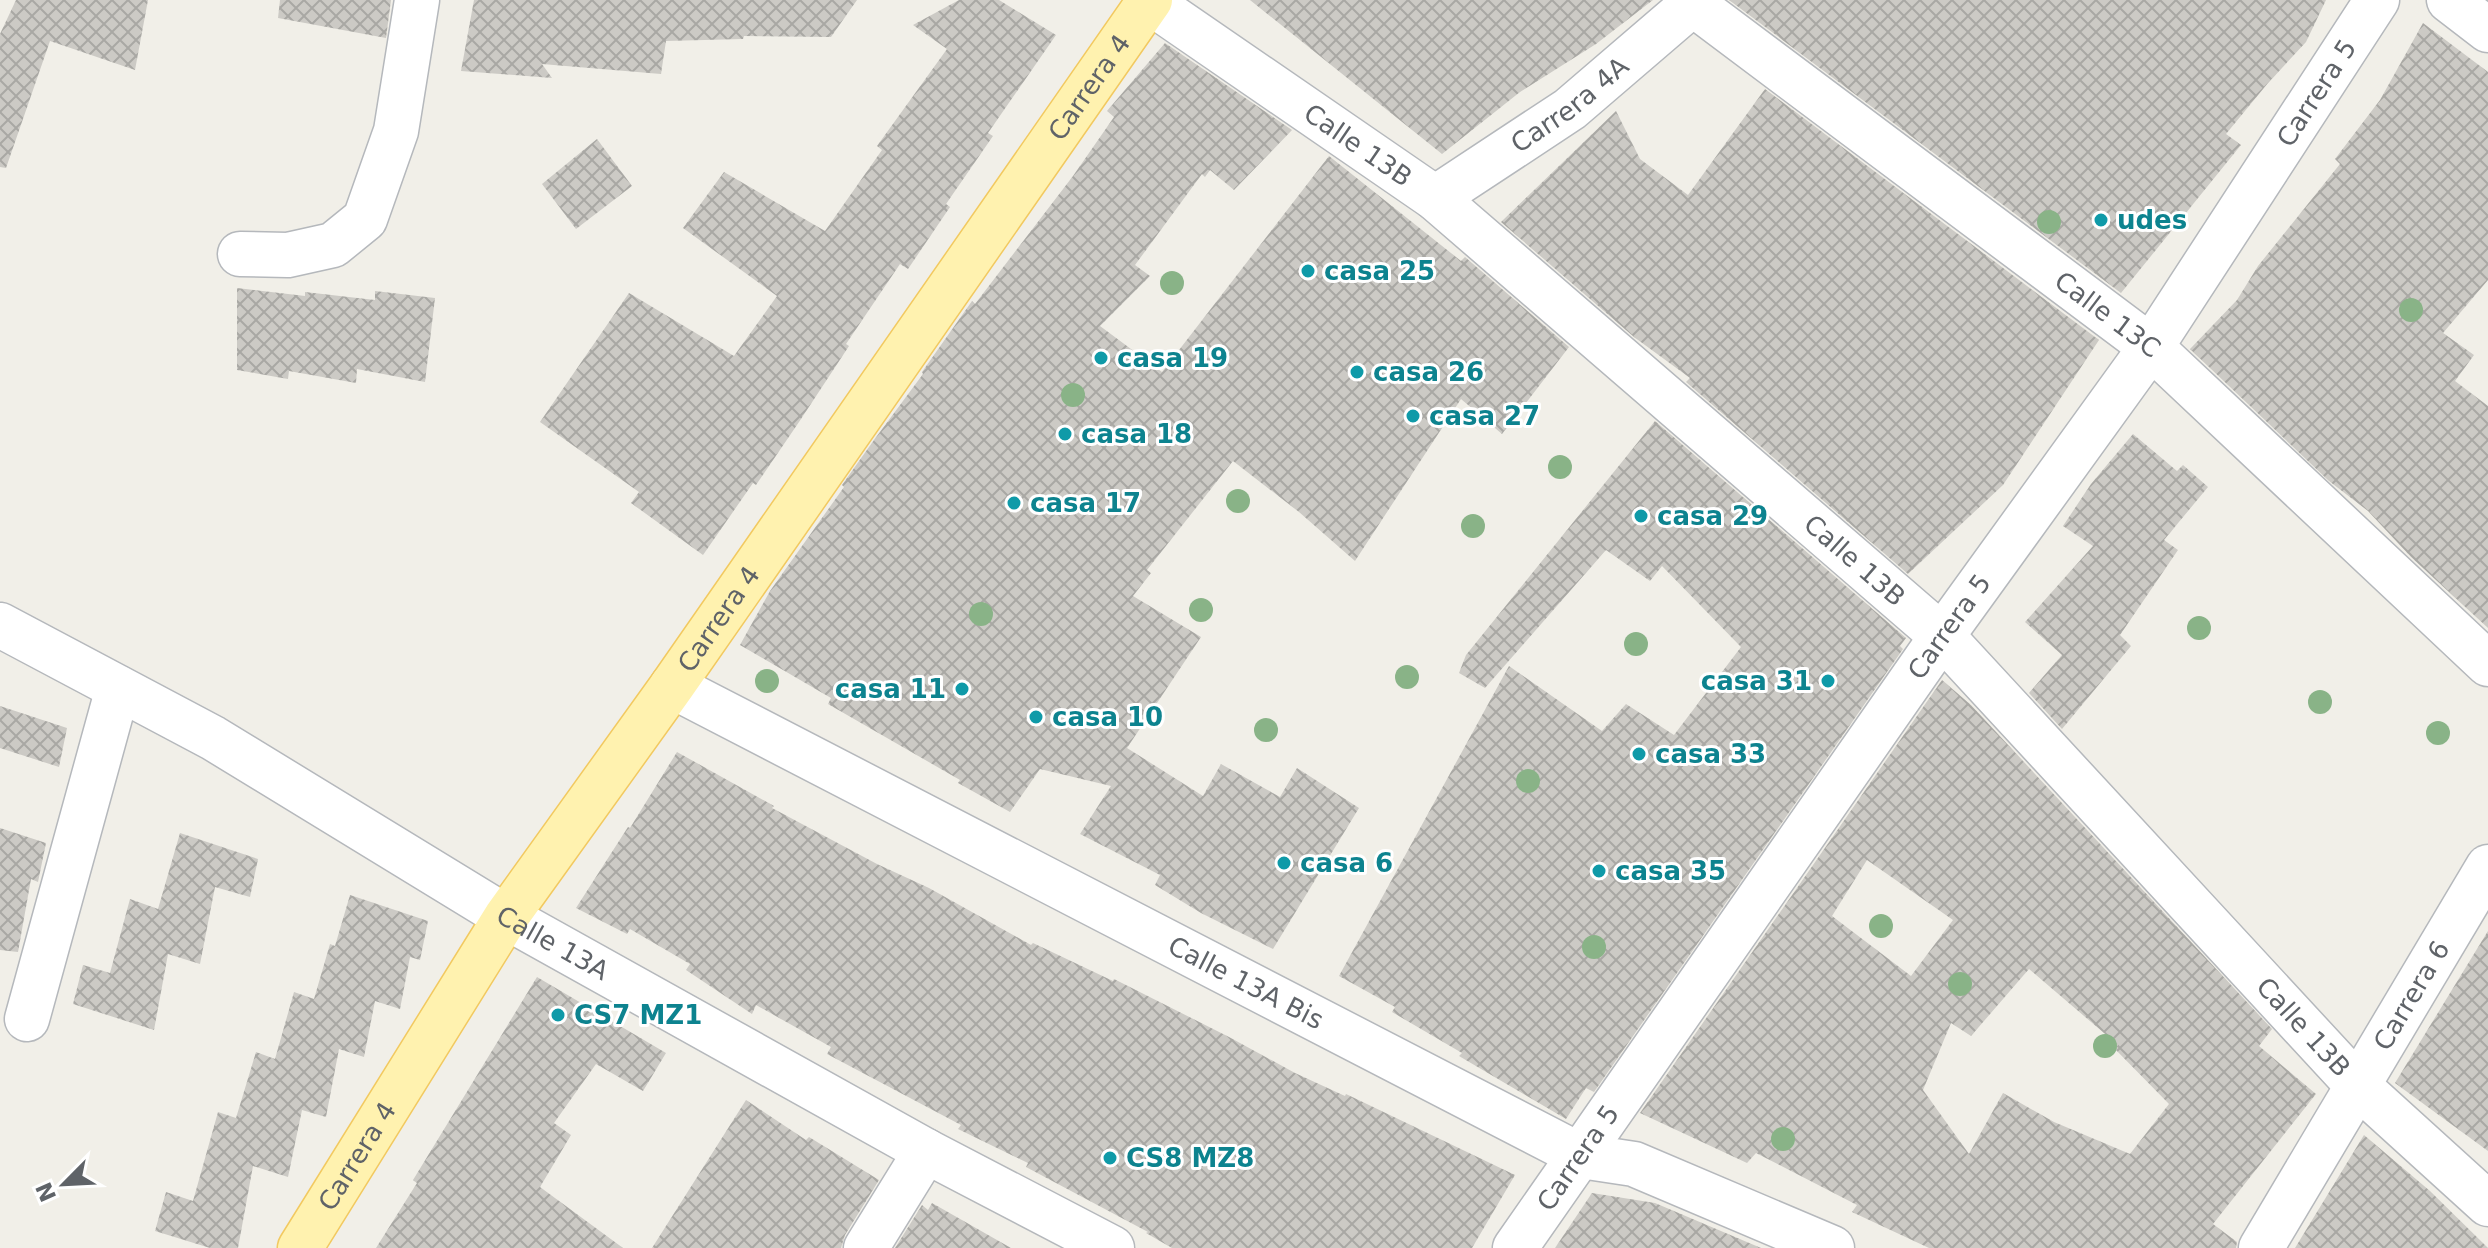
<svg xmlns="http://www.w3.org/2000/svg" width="2488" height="1248" font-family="'DejaVu Sans',sans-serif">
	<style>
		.building { fill: url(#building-cross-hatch); fill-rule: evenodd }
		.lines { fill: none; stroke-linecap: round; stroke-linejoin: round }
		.minor-casing { stroke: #b5b8bc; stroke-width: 47 }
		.major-casing { stroke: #f2c960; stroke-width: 47 }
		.minor { stroke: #fff; stroke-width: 44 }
		.major { stroke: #fff2af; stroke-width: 44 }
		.tree { fill: #89b387 }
		.culture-dot { fill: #0f9aa8; stroke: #fff; stroke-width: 3 }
		.labels { text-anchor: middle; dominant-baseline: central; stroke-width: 6; stroke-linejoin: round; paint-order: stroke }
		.street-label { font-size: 26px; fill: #5f6368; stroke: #fff }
		.culture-label { font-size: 26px; font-weight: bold; fill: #0d838f; stroke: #fff; text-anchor: start }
	</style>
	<defs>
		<pattern id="building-cross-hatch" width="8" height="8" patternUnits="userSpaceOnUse" patternTransform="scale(2)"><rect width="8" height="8" fill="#cccac5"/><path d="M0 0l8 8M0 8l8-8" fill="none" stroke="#a9a8a4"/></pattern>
	</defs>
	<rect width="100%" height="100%" fill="#f1efe8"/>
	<g class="building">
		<polygon points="16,0 148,0 135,70 50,41 6,168 0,167 0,34"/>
		<polygon points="280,0 391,0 386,38 278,18"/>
		<polygon points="474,0 857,0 831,37 744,36 743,39 666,41 661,74 542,64 552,78 461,71"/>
		<polygon points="959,0 999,0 1056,35 988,133 993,136 946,204 950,207 908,269 900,264 846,344 849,346 799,422 756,485 753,483 703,555 631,503 639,492 540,422 629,293 734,356 777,296 683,228 724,172 825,231 882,150 877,146 947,49 913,25"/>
		<polygon points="1250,0 1653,0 1596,44 1520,92 1442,154"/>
		<polygon points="1729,0 2326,0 2306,42 2268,83 2226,134 2241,145 2121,293"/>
		<polygon points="2423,23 2488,72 2488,280 2443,333 2474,355 2455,381 2488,406 2488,628 2411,557 2368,511 2329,481 2190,349 2237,300 2258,266 2340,164 2335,159 2380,100"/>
		<polygon points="1165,43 1292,130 1234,190 1210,170 1205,177 1202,174 1135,265 1150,276 1100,326 1162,372 1329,156 1461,261 1465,257 1569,347 1502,434 1461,399 1355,561 1299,512 1233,461 1147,570 1151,573 1133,596 1201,637 1127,748 1203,796 1221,764 1280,797 1297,768 1359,808 1273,949 1201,913 1155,885 1160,875 1080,834 1111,786 1040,769 1010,812 958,783 960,780 828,704 831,698 740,645 770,591 844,487 842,485 874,440 923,374 922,372 972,301 975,304 1073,176 1114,117 1107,111"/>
		<polygon points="1765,89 2099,340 2003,485 1908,574 1686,382 1690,378 1634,337 1501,222 1616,111 1640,159 1688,195"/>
		<polygon points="597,139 632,186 576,229 542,184"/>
		<polygon points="237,288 305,296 305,292 375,300 375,291 435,298 425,382 357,369 356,383 289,371 288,379 237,370"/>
		<polygon points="1655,421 1906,638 1900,646 1903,649 1594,1092 1586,1088 1566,1119 1459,1056 1462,1053 1392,1012 1395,1007 1339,976 1509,666 1602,731 1626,704 1674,735 1741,647 1662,566 1650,581 1606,550 1485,688 1459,673 1466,655"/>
		<polygon points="2133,434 2177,471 2183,465 2208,487 2164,540 2178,550 2120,635 2131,646 2062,729 2029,693 2062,655 2025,622 2093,546 2063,526 2091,484"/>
		<path d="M1942 680 1971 705 2272 1029 2259 1046 2316 1094 2213 1224 2237 1242 2236 1248H1929L1852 1212 1857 1205 1756 1153 1747 1163 1640 1113ZM1867 860 1953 920 1911 976 1832 916ZM2029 969 2118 1045 2114 1048 2169 1104 2130 1154 2054 1122 2003 1093 1969 1154 1923 1090 1951 1023 1971 1036Z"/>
		<polygon points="0,706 67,728 59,767 0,748"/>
		<polygon points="677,752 774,806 772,808 877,864 929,888 1031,945 1033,943 1113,981 1114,979 1229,1037 1295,1073 1345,1096 1346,1094 1515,1175 1472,1248 1172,1248 1146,1233 1148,1232 1026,1167 1028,1163 958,1129 961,1125 827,1054 831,1047 756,1005 752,1014 686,970 690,964 630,929 627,934 576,908 628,827 630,828"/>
		<polygon points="0,828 46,843 38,882 31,879 18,952 0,950"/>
		<polygon points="180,833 258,859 250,897 215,887 200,964 168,954 154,1030 73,1004 83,965 110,973 130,899 158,909"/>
		<polygon points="350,895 428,921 420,960 410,957 400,1009 375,1001 364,1057 339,1049 326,1117 302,1110 288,1177 253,1166 238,1248 210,1248 155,1231 166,1192 193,1201 218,1112 236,1118 256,1052 275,1059 294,992 314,999 330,944 335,946"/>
		<polygon points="2488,931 2488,1151 2395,1083"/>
		<polygon points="537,977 666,1053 643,1091 596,1064 554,1123 571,1135 540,1187 623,1248 376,1248 417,1183 413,1180"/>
		<polygon points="746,1100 806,1140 809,1137 879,1180 845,1235 841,1248 652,1248"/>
		<polygon points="2364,1135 2430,1191 2488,1248 2295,1248"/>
		<polygon points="1592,1193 1655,1203 1761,1248 1555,1248"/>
		<polygon points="932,1203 1011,1248 895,1248 922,1205 928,1210"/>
	</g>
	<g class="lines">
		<defs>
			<g id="minor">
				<path id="s1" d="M1147 0 1435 198 1942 636 2358 1086 2488 1204"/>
				<polyline points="2449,0 2488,30"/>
				<path id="s2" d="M1693 4 2151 347 2488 664"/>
				<path id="s3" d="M1435 198 1570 109 1697 0"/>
				<polyline points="240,254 288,255 333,245 365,219 396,131 417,0"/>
				<path id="s4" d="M0 625 213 738 506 917 926 1151 1112 1248"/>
				<path id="s5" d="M672 686 1581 1156 1634 1164 1832 1248"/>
				<polyline points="27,1019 118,688"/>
				<polyline points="866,1248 926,1151"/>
				<path id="s6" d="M1515 1248 1942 636 2151 347 2377 0"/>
				<path id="s7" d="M2261 1248 2488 867"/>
			</g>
			<g id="major">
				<path id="s8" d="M300 1248 506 917 672 686 1150 0"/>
			</g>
		</defs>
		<use href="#minor" class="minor-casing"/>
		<use href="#major" class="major-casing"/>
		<use href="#minor" class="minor"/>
		<use href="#major" class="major"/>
	</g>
	<g class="tree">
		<circle cx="2049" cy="222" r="12"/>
		<circle cx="1172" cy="283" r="12"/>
		<circle cx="2411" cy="310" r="12"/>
		<circle cx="1073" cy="395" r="12"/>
		<circle cx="1560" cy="467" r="12"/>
		<circle cx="1238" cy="501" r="12"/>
		<circle cx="1473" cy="526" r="12"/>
		<circle cx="1201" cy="610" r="12"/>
		<circle cx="981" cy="614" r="12"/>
		<circle cx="2199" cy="628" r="12"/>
		<circle cx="1636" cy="644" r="12"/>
		<circle cx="1407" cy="677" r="12"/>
		<circle cx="767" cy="681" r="12"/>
		<circle cx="2320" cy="702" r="12"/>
		<circle cx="1266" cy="730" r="12"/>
		<circle cx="2438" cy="733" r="12"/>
		<circle cx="1528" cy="781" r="12"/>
		<circle cx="1881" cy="926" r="12"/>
		<circle cx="1594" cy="947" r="12"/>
		<circle cx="1960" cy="984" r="12"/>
		<circle cx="2105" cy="1046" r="12"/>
		<circle cx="1783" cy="1139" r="12"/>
	</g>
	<g class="culture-dot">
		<circle cx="2101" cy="220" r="8"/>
		<circle cx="1308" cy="271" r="8"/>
		<circle cx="1101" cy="358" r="8"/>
		<circle cx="1357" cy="372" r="8"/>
		<circle cx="1413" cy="416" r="8"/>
		<circle cx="1065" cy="434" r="8"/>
		<circle cx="1014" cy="503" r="8"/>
		<circle cx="1641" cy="516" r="8"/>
		<circle cx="1828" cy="681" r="8"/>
		<circle cx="962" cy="689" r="8"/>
		<circle cx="1036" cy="717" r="8"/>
		<circle cx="1639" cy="754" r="8"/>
		<circle cx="1284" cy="863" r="8"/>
		<circle cx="1599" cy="871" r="8"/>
		<circle cx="558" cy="1015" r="8"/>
		<circle cx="1110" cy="1158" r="8"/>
	</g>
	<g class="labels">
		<g class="street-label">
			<text stroke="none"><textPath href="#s8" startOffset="1404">Carrera 4</textPath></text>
			<text stroke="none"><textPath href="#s6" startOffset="1406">Carrera 5</textPath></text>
			<text stroke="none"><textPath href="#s3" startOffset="164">Carrera 4A</textPath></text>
			<text stroke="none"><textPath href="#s1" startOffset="256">Calle 13B</textPath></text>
			<text stroke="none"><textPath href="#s2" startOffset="518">Calle 13C</textPath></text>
			<text stroke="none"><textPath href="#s1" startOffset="904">Calle 13B</textPath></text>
			<text stroke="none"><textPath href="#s8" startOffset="756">Carrera 4</textPath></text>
			<text stroke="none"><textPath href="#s6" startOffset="758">Carrera 5</textPath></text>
			<text stroke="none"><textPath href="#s4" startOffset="638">Calle 13A</textPath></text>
			<text stroke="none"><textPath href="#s5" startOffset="646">Calle 13A Bis</textPath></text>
			<text stroke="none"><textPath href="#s7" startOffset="294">Carrera 6</textPath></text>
			<text stroke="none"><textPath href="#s1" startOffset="1552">Calle 13B</textPath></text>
			<text stroke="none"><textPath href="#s8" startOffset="108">Carrera 4</textPath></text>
			<text stroke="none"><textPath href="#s6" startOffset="110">Carrera 5</textPath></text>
		</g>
		<g class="culture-label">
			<text x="2117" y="220">udes</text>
			<text x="1324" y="271">casa 25</text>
			<text x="1117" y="358">casa 19</text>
			<text x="1373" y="372">casa 26</text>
			<text x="1429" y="416">casa 27</text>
			<text x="1081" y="434">casa 18</text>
			<text x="1030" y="503">casa 17</text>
			<text x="1657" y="516">casa 29</text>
			<text x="1812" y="681" text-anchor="end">casa 31</text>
			<text x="946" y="689" text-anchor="end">casa 11</text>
			<text x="1052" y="717">casa 10</text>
			<text x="1655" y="754">casa 33</text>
			<text x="1300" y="863">casa 6</text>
			<text x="1615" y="871">casa 35</text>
			<text x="574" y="1015">CS7 MZ1</text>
			<text x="1126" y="1158">CS8 MZ8</text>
		</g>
	</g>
	<g transform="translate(64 1184) rotate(246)" stroke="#ffffff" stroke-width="6" paint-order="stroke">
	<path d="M0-6L14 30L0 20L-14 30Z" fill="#5f6368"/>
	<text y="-12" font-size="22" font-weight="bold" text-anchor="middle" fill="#5f6368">N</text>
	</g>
</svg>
